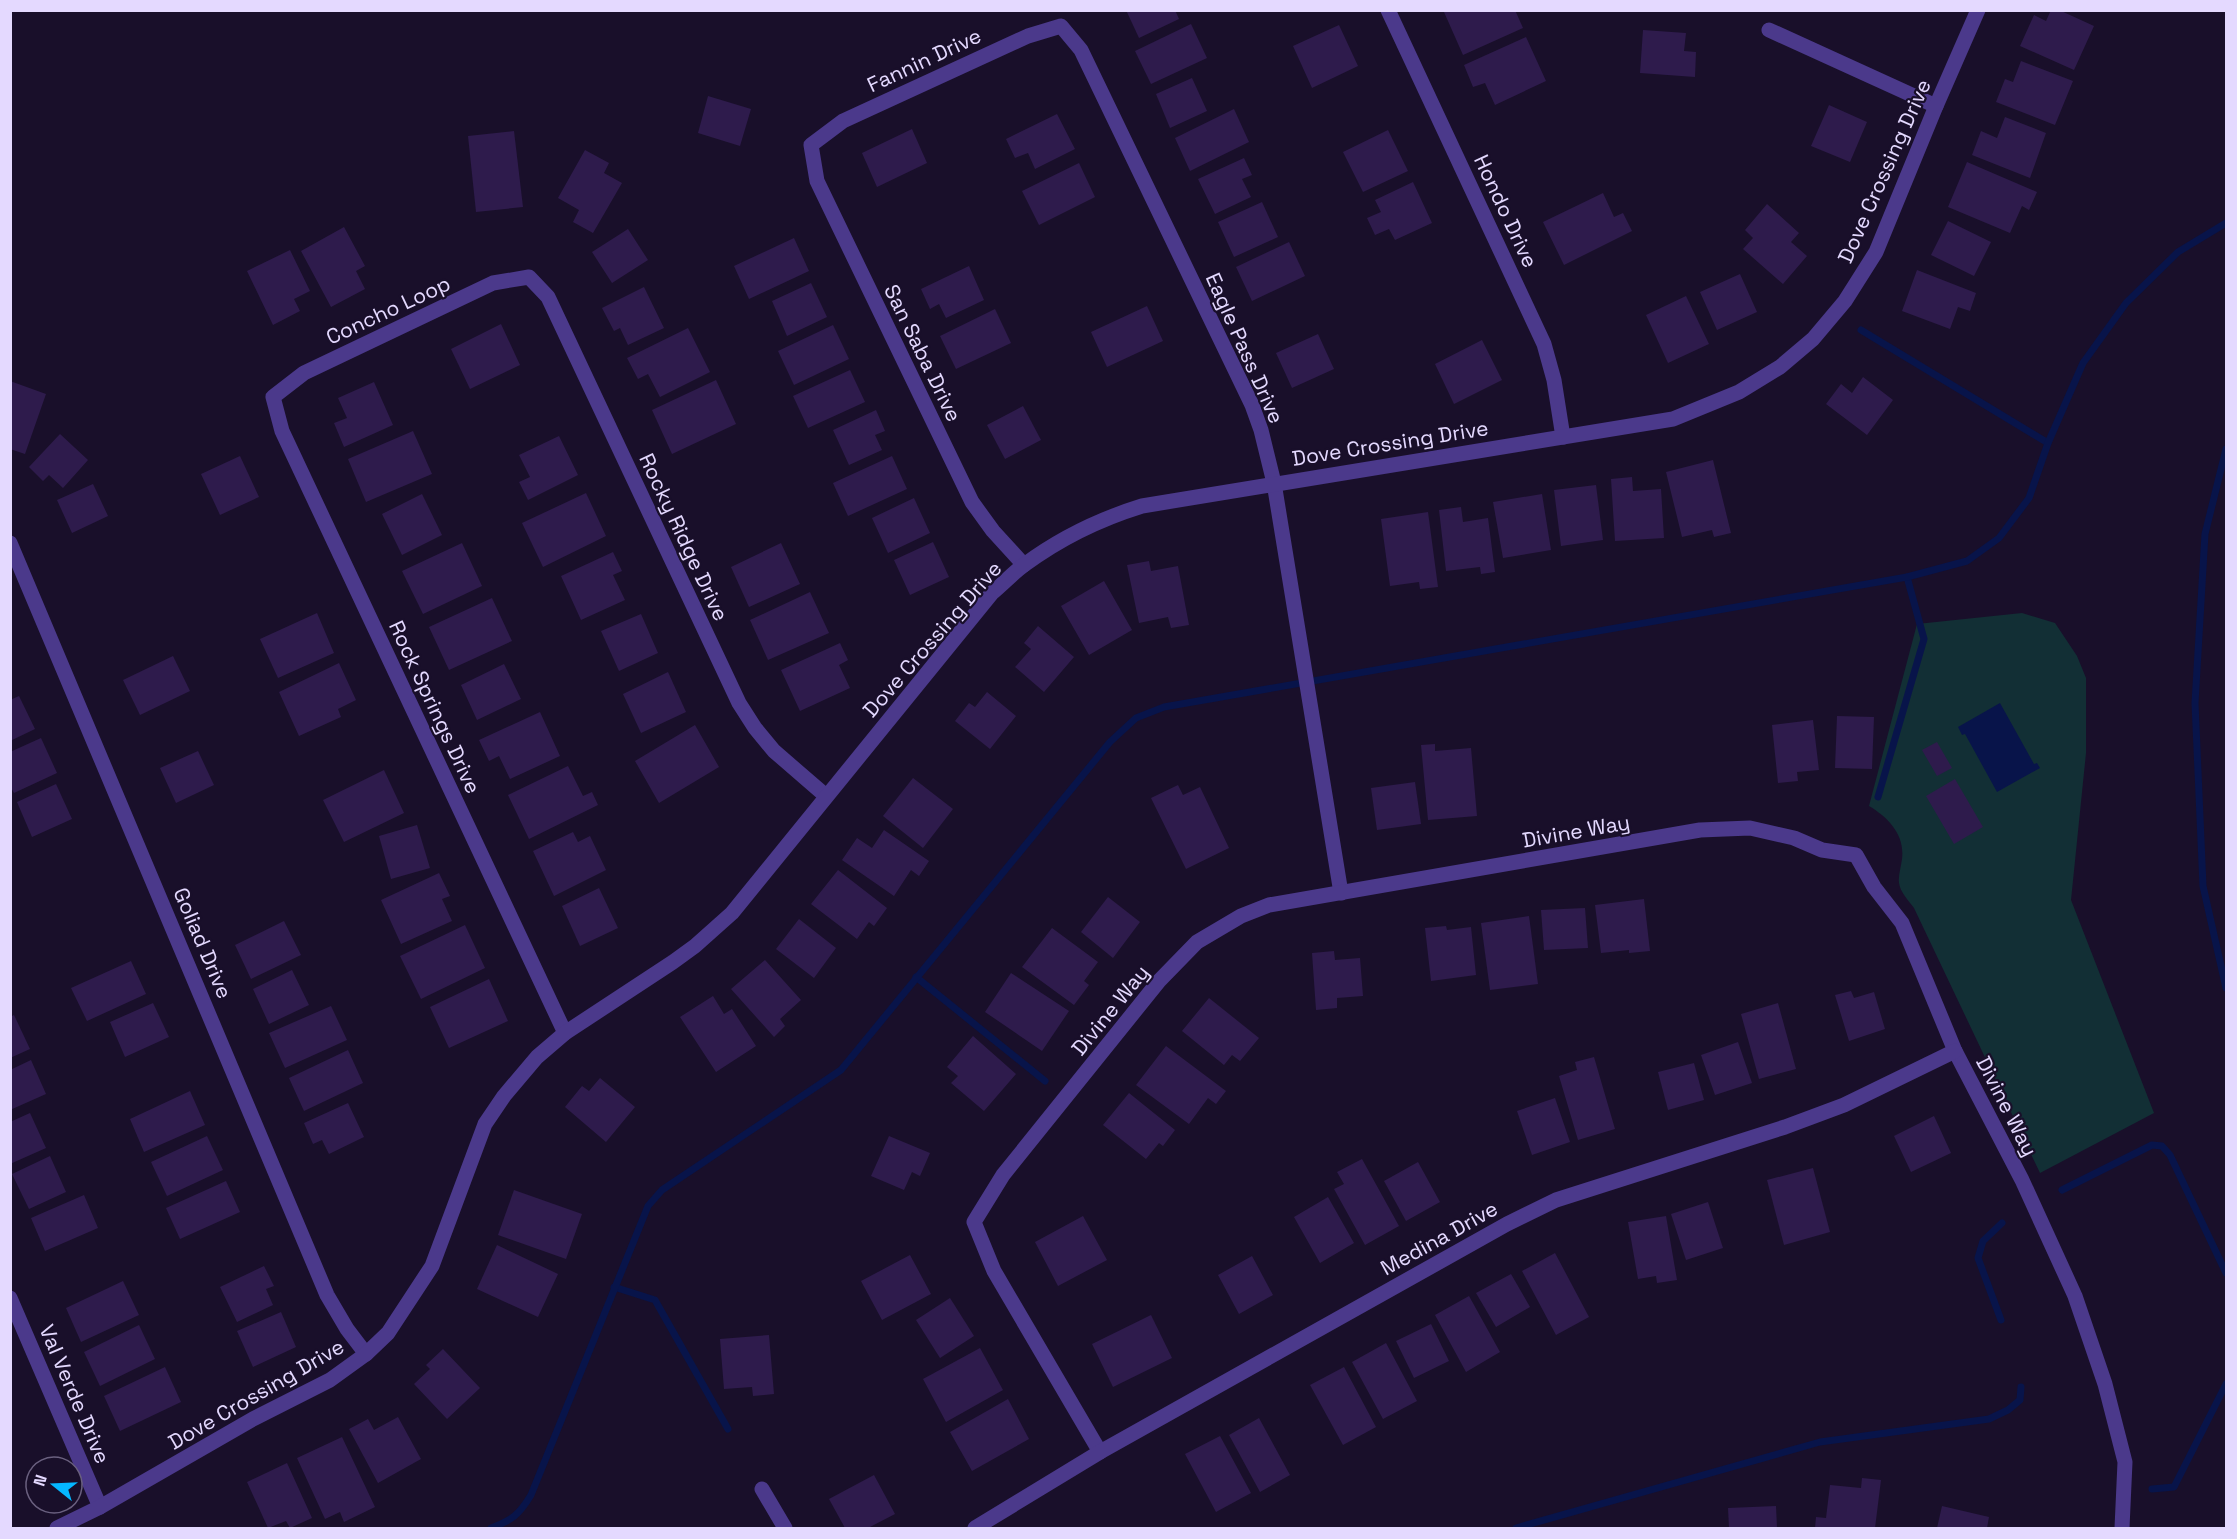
<svg xmlns="http://www.w3.org/2000/svg" width="2237" height="1539" font-family="'Space Grotesk',sans-serif">
	<style>
		.green { fill: #122f35 }
		.water { fill: #08144a }
		.lines { fill: none; stroke-linecap: round; stroke-linejoin: round }
		.stream { stroke: #08144a; stroke-width: 7 }
		.building { fill: #2e1b4c }
		.street { stroke: #4b398b; stroke-width: 15 }
		.labels { text-anchor: middle; dominant-baseline: central; stroke-width: 4.5; stroke-linejoin: round; paint-order: stroke }
		.street-label { font-size: 21px; fill: #e4d9ff; stroke: #190f2a }
	</style>
	<rect width="100%" height="100%" fill="#190f2a"/>
	<path class="green" d="M2022 613 2055 623 2077 656 2086 678V753L2071 900 2154 1113 2040 1173 1914 908C1909 901 1900 892 1899 883 1898 876 1901 867 1902 859 1905 835 1889 818 1869 806L1917 624Z"/>
	<polygon class="water" points="2000,703 2034,764 2037,763 2040,768 1997,792 1965,734 1962,735 1958,727"/>
	<g class="lines">
		<g class="stream">
			<polyline points="1861,330 2048,443"/>
			<polyline points="2226,449 2205,534 2195,703 2203,886 2226,988"/>
			<polyline points="1878,797 1924,639 1907,577"/>
			<polyline points="916,977 1045,1081"/>
			<polyline points="2062,1190 2152,1145 2162,1146 2170,1155 2226,1273"/>
			<polyline points="614,1287 655,1300 728,1429"/>
			<polyline points="2001,1320 1978,1258 1983,1241 2002,1223"/>
			<polyline points="2152,1489 2174,1487 2226,1384"/>
			<path d="M491 1528C512 1520 519 1515 531 1495L648 1206 662 1190 841 1070 1110 742 1136 718 1164 707 1907 577 1967 561 1999 538 2029 498 2048 443 2083 363 2126 303 2178 252 2226 223"/>
			<polyline points="1516,1528 1820,1442 1989,1419 2008,1410 2020,1400 2021,1387"/>
		</g>
	</g>
	<g class="building">
		<polygon points="1126,10 1175,10 1179,19 1139,38"/>
		<polygon points="1447,10 1515,10 1523,28 1463,55 1444,12"/>
		<polygon points="2051,10 2059,10 2094,26 2074,70 2020,46 2034,15 2046,21"/>
		<polygon points="1191,24 1207,58 1151,84 1135,51"/>
		<polygon points="1339,25 1358,66 1312,88 1293,46"/>
		<polygon points="1643,30 1686,33 1684,51 1696,52 1695,77 1640,73"/>
		<polygon points="1526,37 1546,81 1495,105 1485,83 1473,87 1464,65"/>
		<polygon points="2021,61 2073,81 2055,125 1996,102 2005,79 2013,82"/>
		<polygon points="1192,78 1207,111 1170,128 1156,94"/>
		<polygon points="708,96 751,109 740,146 698,133"/>
		<polygon points="1829,105 1867,122 1850,162 1811,146"/>
		<polygon points="1234,109 1249,142 1190,171 1175,138"/>
		<polygon points="1057,114 1075,149 1035,169 1028,153 1015,158 1006,139"/>
		<polygon points="2005,117 2046,133 2030,178 1972,155 1981,131 1997,138"/>
		<polygon points="912,129 927,163 877,187 862,153"/>
		<polygon points="1388,130 1408,171 1363,192 1343,152"/>
		<polygon points="514,131 523,207 476,212 468,136"/>
		<polygon points="585,150 609,163 604,173 622,183 593,233 573,222 579,210 558,198"/>
		<polygon points="1244,158 1252,175 1242,179 1251,197 1215,214 1198,179"/>
		<polygon points="1967,162 2037,192 2029,210 2022,206 2010,233 1948,207"/>
		<polygon points="1079,163 1095,197 1039,225 1022,191"/>
		<polygon points="1413,182 1432,223 1395,240 1389,229 1375,235 1367,218 1381,212 1375,200"/>
		<polygon points="1603,193 1614,217 1623,213 1632,231 1564,265 1543,222"/>
		<polygon points="1262,202 1278,237 1234,257 1218,222"/>
		<polygon points="1767,204 1799,233 1791,242 1807,256 1783,284 1743,249 1753,238 1745,230"/>
		<polygon points="1948,221 1991,242 1974,276 1931,255"/>
		<polygon points="344,227 365,266 356,271 365,289 331,307 301,251"/>
		<polygon points="628,229 648,260 612,283 592,252"/>
		<polygon points="794,238 809,271 749,299 734,266"/>
		<polygon points="1289,242 1305,276 1252,301 1236,267"/>
		<polygon points="290,250 310,291 294,299 300,311 273,325 247,271"/>
		<polygon points="969,266 984,300 946,318 939,304 930,309 921,289"/>
		<polygon points="1917,270 1976,293 1970,311 1958,307 1950,329 1902,311"/>
		<polygon points="1740,274 1757,312 1717,330 1700,292"/>
		<polygon points="811,283 827,317 787,336 772,301"/>
		<polygon points="644,287 664,328 628,345 620,328 614,331 602,308"/>
		<polygon points="1686,296 1709,344 1668,363 1646,315"/>
		<polygon points="1147,306 1163,341 1107,367 1091,332"/>
		<polygon points="995,309 1011,343 956,369 940,336"/>
		<polygon points="501,324 520,365 470,389 451,349"/>
		<polygon points="833,325 849,359 794,385 778,351"/>
		<polygon points="688,328 710,372 660,397 648,374 638,379 627,358"/>
		<polygon points="1318,334 1334,369 1292,388 1276,353"/>
		<polygon points="1482,340 1502,380 1454,404 1435,364"/>
		<polygon points="850,370 865,402 808,428 793,396"/>
		<polygon points="1863,377 1893,400 1867,435 1826,404 1841,384 1852,393"/>
		<polygon points="716,380 736,424 672,454 652,410"/>
		<polygon points="10,381 46,394 25,454 10,449"/>
		<polygon points="374,382 393,425 344,447 334,423 347,418 338,398"/>
		<polygon points="1023,406 1041,440 1005,459 987,425"/>
		<polygon points="876,410 885,431 875,435 882,450 849,465 833,430"/>
		<polygon points="413,431 432,474 366,502 348,459"/>
		<polygon points="60,434 88,460 63,488 49,475 43,481 29,467"/>
		<polygon points="559,436 578,475 528,500 519,482 530,477 519,455"/>
		<polygon points="240,456 259,497 220,515 201,474"/>
		<polygon points="892,456 907,489 848,516 833,483"/>
		<polygon points="1713,460 1731,533 1714,537 1712,530 1682,537 1666,472"/>
		<polygon points="1632,477 1633,491 1661,489 1664,538 1615,541 1611,479"/>
		<polygon points="93,484 108,516 72,533 57,500"/>
		<polygon points="1596,485 1603,540 1561,546 1554,490"/>
		<polygon points="586,493 606,536 543,567 522,523"/>
		<polygon points="422,494 442,535 402,555 382,514"/>
		<polygon points="1542,494 1551,550 1503,558 1493,502"/>
		<polygon points="914,498 930,533 888,553 872,518"/>
		<polygon points="1461,507 1463,522 1488,518 1495,572 1481,574 1480,567 1446,571 1439,510"/>
		<polygon points="1428,512 1438,587 1420,589 1419,582 1390,586 1381,519"/>
		<polygon points="933,542 949,577 910,595 894,560"/>
		<polygon points="462,543 482,586 423,614 402,571"/>
		<polygon points="781,543 800,584 749,607 731,567"/>
		<polygon points="613,552 622,571 613,575 625,600 581,620 561,576"/>
		<polygon points="1149,561 1151,571 1178,566 1189,625 1171,628 1168,617 1139,623 1127,565"/>
		<polygon points="1104,581 1132,630 1089,655 1061,606"/>
		<polygon points="810,592 829,633 768,660 750,620"/>
		<polygon points="492,598 512,641 449,670 429,627"/>
		<polygon points="317,613 334,653 278,678 260,639"/>
		<polygon points="641,614 658,653 619,671 601,631"/>
		<polygon points="1038,626 1074,657 1044,692 1015,667 1031,649 1024,643"/>
		<polygon points="840,643 848,660 839,665 850,688 800,711 781,670"/>
		<polygon points="173,656 190,691 140,715 123,680"/>
		<polygon points="339,663 356,700 338,709 341,717 299,736 279,692"/>
		<polygon points="504,664 521,699 477,720 461,685"/>
		<polygon points="668,672 686,712 641,733 623,694"/>
		<polygon points="987,692 1016,716 990,749 955,721 969,703 975,707"/>
		<polygon points="19,696 35,729 10,741 10,700"/>
		<polygon points="540,712 560,756 510,779 499,756 489,761 479,740"/>
		<polygon points="1837,716 1874,717 1872,769 1835,768"/>
		<polygon points="1813,720 1819,770 1797,772 1798,781 1778,783 1772,725"/>
		<polygon points="695,725 719,767 659,803 635,761"/>
		<polygon points="41,738 57,773 14,793 10,786 10,752"/>
		<polygon points="1937,742 1952,768 1937,776 1922,750"/>
		<polygon points="1435,744 1435,751 1471,748 1477,816 1428,820 1421,745"/>
		<polygon points="198,751 214,785 176,803 160,768"/>
		<polygon points="568,766 583,796 592,792 598,805 529,839 508,795"/>
		<polygon points="384,770 404,813 344,842 323,800"/>
		<polygon points="913,778 953,809 923,848 883,816"/>
		<polygon points="1955,779 1983,827 1954,844 1926,796"/>
		<polygon points="1415,782 1421,824 1377,830 1371,788"/>
		<polygon points="56,784 72,819 32,837 17,802"/>
		<polygon points="1178,785 1183,795 1200,787 1229,848 1186,869 1151,798"/>
		<polygon points="417,825 430,868 391,879 379,836"/>
		<polygon points="884,830 929,861 919,876 911,870 894,896 842,860 857,838 872,848"/>
		<polygon points="573,832 578,842 590,836 606,870 554,896 533,851"/>
		<polygon points="838,870 887,908 874,926 869,922 857,939 811,904"/>
		<polygon points="439,873 450,896 442,899 452,921 401,944 381,900"/>
		<polygon points="599,888 618,928 580,946 562,906"/>
		<polygon points="1108,897 1140,922 1113,958 1081,932"/>
		<polygon points="1644,899 1650,951 1629,953 1629,950 1601,953 1595,905"/>
		<polygon points="1585,908 1588,948 1544,950 1541,910"/>
		<polygon points="1529,916 1538,984 1490,990 1481,923"/>
		<polygon points="799,919 836,948 814,978 776,949"/>
		<polygon points="284,921 301,955 251,979 235,945"/>
		<polygon points="465,925 485,968 421,999 400,956"/>
		<polygon points="1446,926 1447,930 1471,927 1476,975 1431,981 1425,928"/>
		<polygon points="1052,928 1098,962 1084,981 1089,985 1074,1005 1022,967"/>
		<polygon points="1334,951 1335,960 1360,958 1363,996 1337,998 1337,1008 1316,1010 1312,953"/>
		<polygon points="765,960 801,1000 780,1019 785,1026 774,1037 731,989"/>
		<polygon points="131,961 146,994 87,1021 71,988"/>
		<polygon points="292,970 309,1005 269,1024 253,989"/>
		<polygon points="1011,973 1069,1011 1042,1051 985,1012"/>
		<polygon points="489,979 508,1021 449,1048 430,1007"/>
		<polygon points="1851,991 1854,998 1874,992 1885,1029 1849,1041 1835,995"/>
		<polygon points="713,996 724,1014 732,1009 756,1046 716,1072 680,1017"/>
		<polygon points="1209,998 1259,1038 1240,1061 1232,1055 1224,1065 1182,1031"/>
		<polygon points="153,1003 169,1037 125,1057 110,1022"/>
		<polygon points="1778,1003 1796,1069 1759,1079 1741,1014"/>
		<polygon points="331,1006 347,1040 285,1068 269,1033"/>
		<polygon points="14,1015 30,1049 10,1058 10,1017"/>
		<polygon points="973,1036 1016,1074 984,1111 951,1083 958,1076 947,1067"/>
		<polygon points="1738,1042 1752,1083 1715,1095 1701,1055"/>
		<polygon points="1166,1046 1226,1091 1216,1104 1208,1098 1189,1124 1136,1085"/>
		<polygon points="348,1050 363,1083 304,1111 289,1078"/>
		<polygon points="1594,1057 1615,1129 1578,1140 1559,1076 1577,1070 1575,1062"/>
		<polygon points="31,1060 46,1094 10,1110 10,1070"/>
		<polygon points="1694,1063 1704,1100 1668,1110 1658,1072"/>
		<polygon points="600,1078 635,1107 606,1142 565,1107 582,1086 589,1091"/>
		<polygon points="190,1091 205,1125 144,1152 130,1119"/>
		<polygon points="1129,1093 1175,1130 1163,1146 1159,1143 1146,1159 1103,1125"/>
		<polygon points="1555,1098 1570,1142 1532,1155 1517,1111"/>
		<polygon points="348,1103 364,1137 329,1154 322,1140 313,1144 304,1123"/>
		<polygon points="30,1113 46,1148 10,1164 10,1122"/>
		<polygon points="1934,1116 1951,1153 1911,1172 1894,1136"/>
		<polygon points="207,1136 223,1170 167,1196 151,1162"/>
		<polygon points="889,1136 930,1153 920,1176 912,1172 904,1190 871,1176"/>
		<polygon points="50,1156 66,1192 29,1209 12,1174"/>
		<polygon points="1362,1159 1399,1226 1365,1245 1334,1189 1344,1184 1337,1172"/>
		<polygon points="1418,1162 1440,1202 1406,1221 1384,1181"/>
		<polygon points="1813,1168 1830,1232 1784,1245 1767,1180"/>
		<polygon points="226,1181 240,1212 180,1239 166,1208"/>
		<polygon points="514,1190 582,1214 566,1259 498,1235"/>
		<polygon points="84,1195 98,1228 45,1251 31,1218"/>
		<polygon points="1328,1197 1354,1243 1320,1263 1294,1217"/>
		<polygon points="1708,1202 1723,1248 1686,1260 1671,1214"/>
		<polygon points="1083,1216 1107,1260 1058,1286 1035,1242"/>
		<polygon points="1666,1216 1677,1280 1657,1283 1656,1276 1638,1279 1628,1222"/>
		<polygon points="497,1245 558,1274 538,1317 477,1289"/>
		<polygon points="1555,1253 1589,1317 1556,1335 1522,1271"/>
		<polygon points="910,1255 931,1294 882,1320 861,1281"/>
		<polygon points="1252,1256 1273,1295 1239,1314 1218,1275"/>
		<polygon points="264,1266 274,1286 266,1289 273,1305 237,1322 220,1287"/>
		<polygon points="1511,1274 1530,1307 1496,1327 1476,1293"/>
		<polygon points="123,1281 139,1315 81,1342 66,1308"/>
		<polygon points="1469,1296 1500,1352 1466,1372 1435,1315"/>
		<polygon points="950,1298 974,1336 940,1358 916,1320"/>
		<polygon points="281,1312 296,1347 253,1367 237,1331"/>
		<polygon points="1151,1315 1172,1358 1113,1387 1092,1344"/>
		<polygon points="1431,1324 1449,1361 1414,1378 1396,1341"/>
		<polygon points="139,1325 155,1359 100,1386 84,1352"/>
		<polygon points="769,1335 774,1394 753,1396 752,1387 724,1389 720,1339"/>
		<polygon points="1386,1343 1417,1401 1383,1419 1352,1362"/>
		<polygon points="980,1348 1003,1390 946,1422 923,1379"/>
		<polygon points="443,1349 480,1388 447,1419 414,1384 430,1369 426,1365"/>
		<polygon points="165,1367 181,1402 120,1431 104,1396"/>
		<polygon points="1344,1367 1376,1427 1343,1445 1310,1385"/>
		<polygon points="1008,1399 1029,1439 972,1471 950,1432"/>
		<polygon points="398,1417 421,1459 378,1483 349,1429 368,1419 374,1430"/>
		<polygon points="1259,1418 1290,1475 1260,1492 1229,1435"/>
		<polygon points="1220,1436 1251,1493 1216,1512 1185,1454"/>
		<polygon points="342,1437 375,1507 344,1522 340,1512 325,1519 297,1458"/>
		<polygon points="287,1463 312,1518 290,1528 286,1521 268,1528 247,1482"/>
		<polygon points="874,1475 895,1514 868,1528 845,1528 829,1499"/>
		<polygon points="1862,1478 1881,1480 1875,1528 1815,1528 1816,1517 1826,1518 1830,1485 1861,1488"/>
		<polygon points="1776,1506 1777,1528 1729,1528 1728,1508"/>
		<polygon points="1942,1506 1989,1517 1987,1528 1937,1528"/>
	</g>
	<g class="lines">
		<g class="street">
			<polyline points="1388,10 1544,344 1554,380 1563,437"/>
			<polyline points="1769,30 1936,106"/>
			<polyline points="10,543 327,1295 347,1329 366,1354"/>
			<polyline points="1024,565 993,531 972,502 817,181 811,145 843,121 1028,36 1061,26 1081,50 1252,405 1261,430 1274,483 1341,893"/>
			<polyline points="565,1033 282,431 273,397 304,373 493,283 529,277 548,297 739,703 755,728 774,751 826,796"/>
			<polyline points="10,1298 100,1507"/>
			<polyline points="1100,1452 994,1271 974,1222 1003,1175 1159,981 1197,942 1241,916 1269,905 1700,830 1750,828 1794,838 1822,850 1856,855 1874,887 1902,923 1955,1051 2022,1180 2075,1296 2105,1384 2125,1462 2122,1528"/>
			<polyline points="762,1489 785,1528"/>
			<path d="M57 1528 100 1507 253 1419 330 1380 366 1354 388 1333 432 1266 485 1124 504 1096 537 1057 565 1033 673 962 695 946 732 913 992 593C1003 584 1013 573 1024 565 1059 539 1100 519 1142 506L1673 419 1739 392 1780 367 1813 339 1845 301 1876 252 1936 106 1978 10"/>
			<polyline points="975,1528 1100,1452 1507,1224 1556,1200 1785,1127 1844,1105 1955,1051"/>
		</g>
	</g>
	<g class="labels">
		<g class="street-label">
			<text transform="translate(924 60) rotate(-25)">Fannin Drive</text>
			<text transform="translate(1884 171) rotate(-66)">Dove Crossing Drive</text>
			<text transform="translate(1506 211) rotate(65)">Hondo Drive</text>
			<text transform="translate(388 310) rotate(-25)">Concho Loop</text>
			<text transform="translate(1245 348) rotate(66)">Eagle Pass Drive</text>
			<text transform="translate(923 353) rotate(64)">San Saba Drive</text>
			<text transform="translate(1390 443) rotate(-9)">Dove Crossing Drive</text>
			<text transform="translate(684 537) rotate(65)">Rocky Ridge Drive</text>
			<text transform="translate(932 639) rotate(-49)">Dove Crossing Drive</text>
			<text transform="translate(435 707) rotate(65)">Rock Springs Drive</text>
			<text transform="translate(1576 831) rotate(-10)">Divine Way</text>
			<text transform="translate(203 943) rotate(67)">Goliad Drive</text>
			<text transform="translate(1110 1010) rotate(-51)">Divine Way</text>
			<text transform="translate(2007 1106) rotate(63)">Divine Way</text>
			<text transform="translate(1439 1238) rotate(-29)">Medina Drive</text>
			<text transform="translate(75 1394) rotate(67)">Val Verde Drive</text>
			<text transform="translate(256 1394) rotate(-30)">Dove Crossing Drive</text>
		</g>
	</g>
	<rect width="2237" height="1539" fill="none" stroke="#e4d9ff" stroke-width="24"/>
	<g transform="translate(54 1485) rotate(288)"><circle r="28" fill="#190f2a" stroke="#6a607f" stroke-width="1.5"/>
	<path d="M0-4.5L10 22L0 15L-10 22Z" fill="#05b7ff"/>
	<text y="-9" font-size="16" font-weight="bold" text-anchor="middle" fill="#e4d9ff">N</text>
	</g>
</svg>
